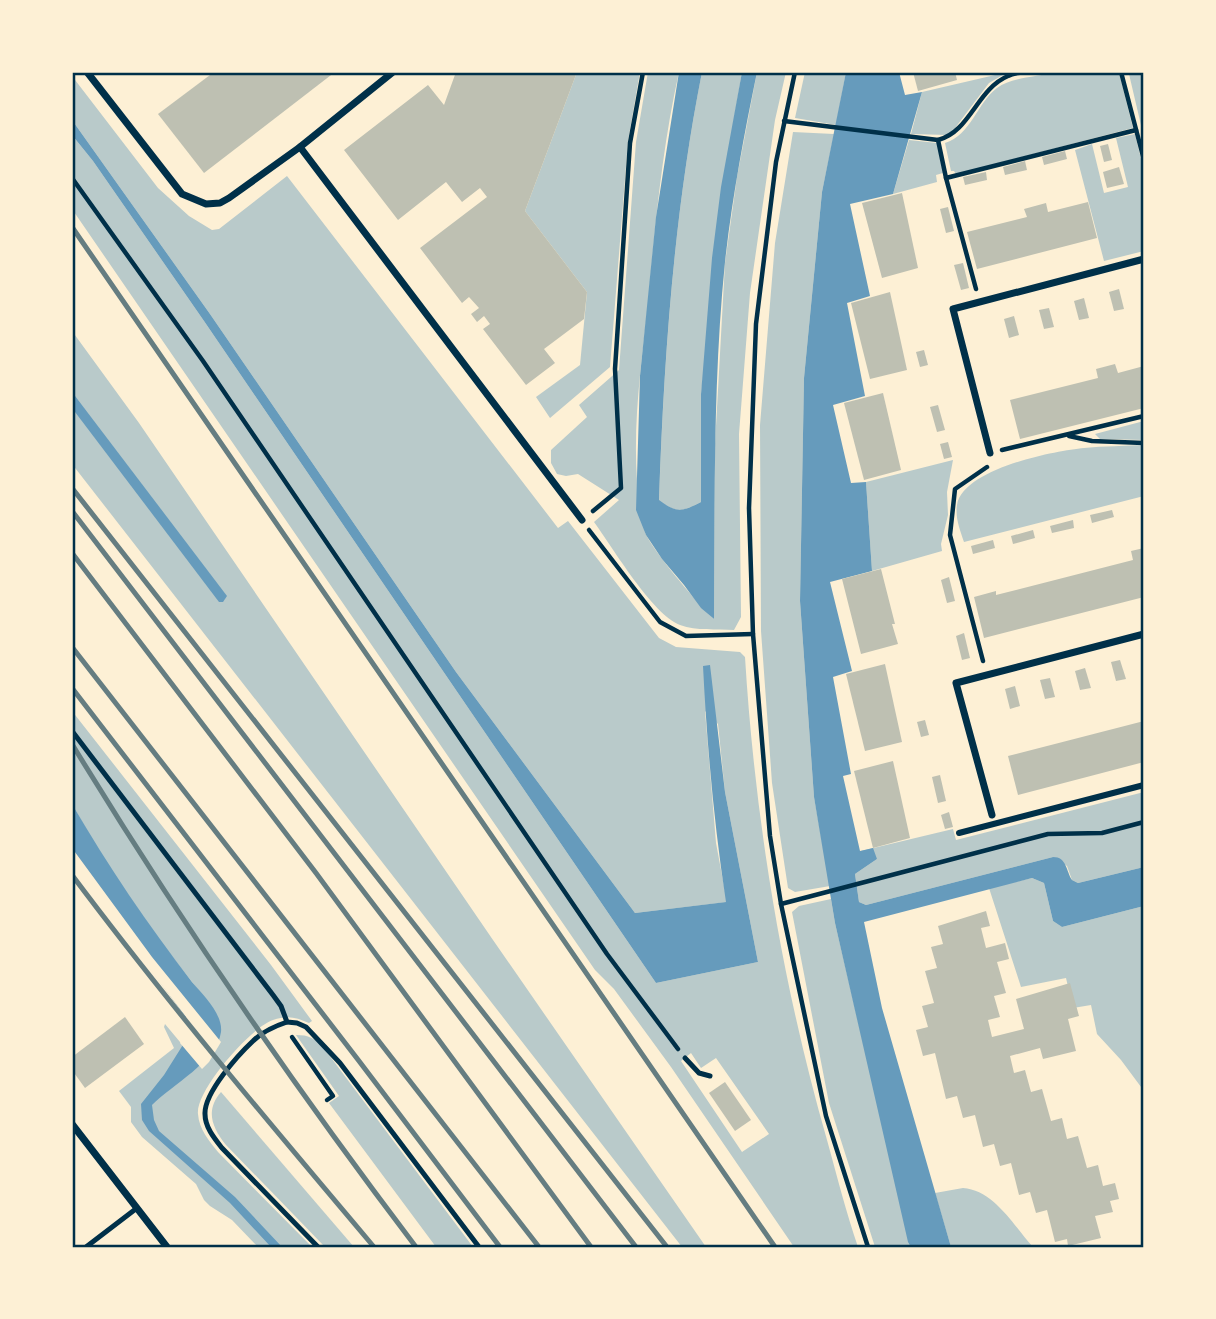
<svg xmlns="http://www.w3.org/2000/svg" width="1216" height="1319" font-family="Lato,sans-serif">
	<style>
		.green { fill: #b9caca; fill-rule: evenodd }
		.water { fill: #669bbc }
		.pier { fill: #fdf0d5 }
		.building { fill: #bec0b2 }
		.lines { fill: none; stroke-linecap: round; stroke-linejoin: round }
		.path { stroke: #003049; stroke-width: 4.5 }
		.service { stroke: #003049; stroke-width: 5 }
		.pedestrian { stroke: #003049; stroke-width: 6 }
		.minor { stroke: #003049; stroke-width: 7 }
		.rail { stroke: #657d81; stroke-width: 5 }
		.neatline { fill: none; stroke: #003049; stroke-width: 2.5 }
	</style>
	<rect width="100%" height="100%" fill="#fdf0d5"/>
	<g class="green">
		<polygon points="577,72 640,72 628,141 610,367 550,418 536,397 580,365 587,292 525,211"/>
		<path d="M648 72H679C662 148 655 226 648 304 640 376 627 460 645 532 649 546 701 608 714 619L715 444 725 263 737 177 757 72H786L775 120 750 293 739 434 741 617 734 630C716 629 697 631 680 625 652 614 613 548 594 522L619 500 578 474 566 476 557 474 551 463V450L587 417 579 405 619 370 636 142Z"/>
		<path d="M702 72H742L732 131 701 394V502C682 512 677 513 659 501 664 357 674 213 702 72Z"/>
		<polygon points="805,72 846,72 836,125 795,118"/>
		<polygon points="1008,72 989,83 955,128 947,135 911,134 922,92"/>
		<path d="M1056 72H1119L1133 128 956 174 954 171H951L945 143C971 135 977 103 997 88 1012 77 1038 77 1056 72Z"/>
		<polygon points="1128,72 1144,72 1144,138 1129,74"/>
		<path d="M72 76 158 188 189 216 212 230 219 229 287 176 558 528 568 521 659 638 676 647 740 652 745 657C755 820 782 983 827 1140 837 1176 846 1212 858 1247H794L671 1067 614 989 595 970 72 209V135L93 161 204 321 656 983 758 962 725 792 718 724 705 711 716 843 727 902 635 913 456 672 210 314 72 120ZM691 1053 701 1068 716 1058 769 1134 742 1152 681 1061Z"/>
		<polygon points="793,132 834,134 822,192 804,378 800,601 814,797 830,886 795,892 788,888 772,783 761,631 760,425 775,243"/>
		<polygon points="1135,134 1144,171 1144,251 1104,261 1075,150 1092,144 1104,193 1128,187 1116,138"/>
		<polygon points="909,140 937,143 943,173 936,175 937,182 893,194"/>
		<polygon points="72,331 139,423 493,940 706,1247 682,1247 72,464"/>
		<polygon points="1144,421 1144,440 1100,439 1095,434"/>
		<path d="M1144 445V496L964 542C960 530 955 518 957 505 963 469 1053 451 1084 448 1104 446 1124 446 1144 445Z"/>
		<polygon points="953,460 947,492 948,515 941,544 942,551 872,571 866,482"/>
		<path d="M72 711 271 965 312 1021 309 1023C296 1017 287 1015 273 1020 251 1027 195 1091 198 1114 199 1129 209 1141 218 1152L312 1247H258L232 1220 210 1206 204 1200 196 1184 142 1137 131 1122V1107L119 1091 174 1048 164 1027 165 1024 200 1066 207 1001 160 941 104 860 72 804Z"/>
		<polygon points="1144,792 1144,867 1078,883 1072,880 1067,866 1053,857 866,905 859,902 855,874 877,859 861,851 953,829 956,840"/>
		<polygon points="1032,878 1044,883 1053,921 1062,927 1144,906 1144,1091 1121,1060 1097,1034 1091,1005 1073,1008 1066,978 1021,987 989,888"/>
		<polygon points="831,899 835,923 911,1247 875,1247 829,1103 792,912 799,906"/>
		<path d="M296 1035C309 1035 314 1038 323 1047L473 1247H436L329 1103 339 1096Z"/>
		<path d="M221 1092 354 1247H325L226 1145C212 1128 205 1110 221 1092Z"/>
		<path d="M963 1188C994 1190 1014 1226 1033 1247H951L935 1193Z"/>
	</g>
	<g class="water">
		<path d="M679 72H702C674 213 664 356 659 500 676 513 682 512 701 502V394L712 258 721 187 742 72H757C744 135 732 198 725 262 713 380 715 500 714 619L701 608 684 585 662 559 646 535 636 510 640 376 656 217Z"/>
		<path d="M846 72H899L905 95 922 92 893 194 850 204 870 296 847 303 865 396 833 405 851 483 866 482 872 571 830 582 852 671 833 677 851 774 843 776 860 851 873 848 877 859 855 874 859 902 866 905 1053 857C1067 857 1066 871 1072 880L1078 883 1144 867V906L1062 927 1053 921 1044 883 1032 878 864 922 882 1008 951 1247H911L908 1242 835 923 814 797 800 601 804 378 822 192Z"/>
		<path d="M72 120 210 314 456 672 635 913 726 902C714 824 707 745 703 666L710 665 725 792 758 962 656 983 204 321 93 161 72 135Z"/>
		<polygon points="72,392 227,596 223,602 219,602 72,408"/>
		<path d="M72 804C108 866 148 925 192 982 203 995 223 1014 221 1032 217 1061 172 1085 152 1105L154 1120 159 1131 235 1197 282 1247H271L230 1203 149 1131 142 1120 141 1104 164 1075 191 1032 192 1026 72 861Z"/>
	</g>
	<polygon class="pier" points="72,848 152,957 221,1042 209,1062 202,1069 180,1043 188,1031 186,1017 72,867"/>
	<g class="building">
		<polygon points="214,72 335,72 204,173 158,114"/>
		<polygon points="456,72 577,72 525,211 587,292 584,319 544,349 555,363 526,385 483,329 490,324 484,316 477,322 471,314 479,308 469,297 462,303 420,248 487,197 480,188 462,202 446,182 398,220 344,150 428,85 444,105"/>
		<polygon points="913,72 955,72 957,80 918,91"/>
		<polygon points="1108,144 1112,160 1104,162 1100,146"/>
		<polygon points="1065,151 1067,159 1044,165 1042,157"/>
		<polygon points="1025,161 1027,170 1005,175 1003,167"/>
		<polygon points="1119,167 1124,184 1107,188 1103,172"/>
		<polygon points="986,172 987,180 965,185 963,177"/>
		<polygon points="902,193 918,268 882,278 862,203"/>
		<polygon points="1088,202 1097,238 977,269 967,232 1027,217 1024,209 1046,203 1048,212"/>
		<polygon points="948,207 954,231 946,233 940,209"/>
		<polygon points="963,263 969,288 961,290 954,265"/>
		<polygon points="1119,289 1124,309 1114,311 1109,292"/>
		<polygon points="890,292 907,370 870,379 851,303"/>
		<polygon points="1084,298 1089,318 1079,320 1074,301"/>
		<polygon points="1049,308 1054,327 1044,329 1039,310"/>
		<polygon points="1014,316 1019,335 1009,338 1004,319"/>
		<polygon points="924,350 928,365 920,367 916,352"/>
		<polygon points="1115,364 1118,373 1144,366 1144,408 1020,439 1010,400 1098,378 1096,369"/>
		<polygon points="883,393 901,470 864,480 844,403"/>
		<polygon points="938,405 945,430 937,432 930,407"/>
		<polygon points="948,442 952,457 944,459 940,444"/>
		<polygon points="1112,510 1114,517 1092,523 1090,515"/>
		<polygon points="1073,520 1074,528 1052,533 1050,526"/>
		<polygon points="1033,530 1035,538 1013,544 1011,536"/>
		<polygon points="993,540 995,548 973,554 971,546"/>
		<polygon points="1144,548 1144,597 984,638 974,597 996,591 996,595 1133,560 1131,551"/>
		<polygon points="881,569 895,624 892,624 898,644 861,654 842,579"/>
		<polygon points="949,577 955,601 947,603 941,580"/>
		<polygon points="964,633 970,658 962,660 956,636"/>
		<polygon points="1120,660 1126,679 1116,681 1111,662"/>
		<polygon points="885,664 902,742 865,751 846,674"/>
		<polygon points="1085,668 1091,688 1080,690 1075,671"/>
		<polygon points="1050,678 1055,697 1045,699 1040,680"/>
		<polygon points="1015,686 1020,706 1010,709 1005,689"/>
		<polygon points="925,720 929,735 921,737 917,722"/>
		<polygon points="1144,721 1144,762 1018,795 1008,756"/>
		<polygon points="893,761 910,838 873,848 854,771"/>
		<polygon points="940,775 946,801 938,803 932,777"/>
		<polygon points="949,812 953,827 945,829 941,815"/>
		<polygon points="986,911 990,926 981,928 986,948 1005,943 1009,959 997,962 1006,993 994,996 1000,1017 988,1020 992,1037 1024,1029 1016,999 1070,983 1079,1016 1068,1019 1076,1051 1043,1059 1040,1048 1010,1056 1014,1073 1025,1070 1031,1092 1042,1089 1051,1121 1062,1118 1067,1139 1078,1136 1087,1168 1098,1165 1103,1186 1115,1183 1119,1199 1110,1201 1113,1212 1095,1216 1101,1238 1068,1246 1067,1239 1055,1242 1047,1210 1036,1213 1030,1192 1019,1195 1011,1163 1000,1166 994,1144 983,1147 975,1115 963,1118 957,1096 946,1099 935,1053 923,1056 916,1030 928,1027 922,1006 934,1003 925,971 937,968 931,947 943,944 938,926"/>
		<polygon points="125,1017 144,1044 85,1088 72,1070 72,1057"/>
		<polygon points="725,1082 751,1120 735,1131 709,1093"/>
	</g>
	<g class="lines">
		<g class="path">
			<polyline points="795,72 776,162 756,324 749,508 753,634 770,836 781,904 826,1116 868,1247"/>
			<path d="M1024 72C1019 73 1013 73 1008 76 977 89 970 132 938 140L946 178 1136 130"/>
			<polyline points="1121,72 1144,160"/>
			<polyline points="784,121 938,140"/>
			<polyline points="72,178 203,361 607,954 678,1049"/>
			<polyline points="946,178 976,289"/>
			<polyline points="1069,436 1092,441 1144,443"/>
			<polyline points="1002,450 1144,416"/>
			<polyline points="593,511 621,488 615,369 630,143 643,72"/>
			<polyline points="589,530 660,622 686,636 753,634"/>
			<polyline points="983,661 950,535 955,489 987,467"/>
			<polyline points="781,904 1048,834 1102,833 1144,822"/>
			<polyline points="292,1037 333,1096 327,1100"/>
		</g>
		<g class="service">
			<polyline points="72,731 273,995 281,1006 287,1022 297,1023 306,1027 340,1063 479,1247"/>
			<path d="M287 1022C275 1026 262 1032 253 1041 238 1055 204 1093 205 1114 205 1127 214 1138 222 1148L318 1247"/>
			<polyline points="685,1058 699,1073 710,1076"/>
			<polyline points="86,1247 137,1208"/>
		</g>
		<polyline class="pedestrian" points="959,833 1144,785"/>
		<g class="minor">
			<polyline points="87,72 182,194 206,204 220,203 229,198 300,147 393,72"/>
			<polyline points="300,147 582,520"/>
			<polyline points="990,453 953,309 1144,259"/>
			<polyline points="992,815 956,683 1144,634"/>
			<polyline points="72,1124 167,1247"/>
		</g>
		<g class="rail">
			<polyline points="72,227 775,1247"/>
			<polyline points="72,488 667,1247"/>
			<polyline points="72,511 636,1247"/>
			<polyline points="72,553 316,873 591,1247"/>
			<polyline points="72,647 539,1247"/>
			<polyline points="72,688 359,1061 500,1247"/>
			<path d="M72 744C178 918 293 1085 416 1247"/>
			<path d="M72 875C168 1003 271 1125 374 1247"/>
		</g>
	</g>
	<rect width="1216" height="1319" fill="none" stroke="#fdf0d5" stroke-width="147"/>
	<rect x="74" y="74" width="1068" height="1172" class="neatline"/>
</svg>
